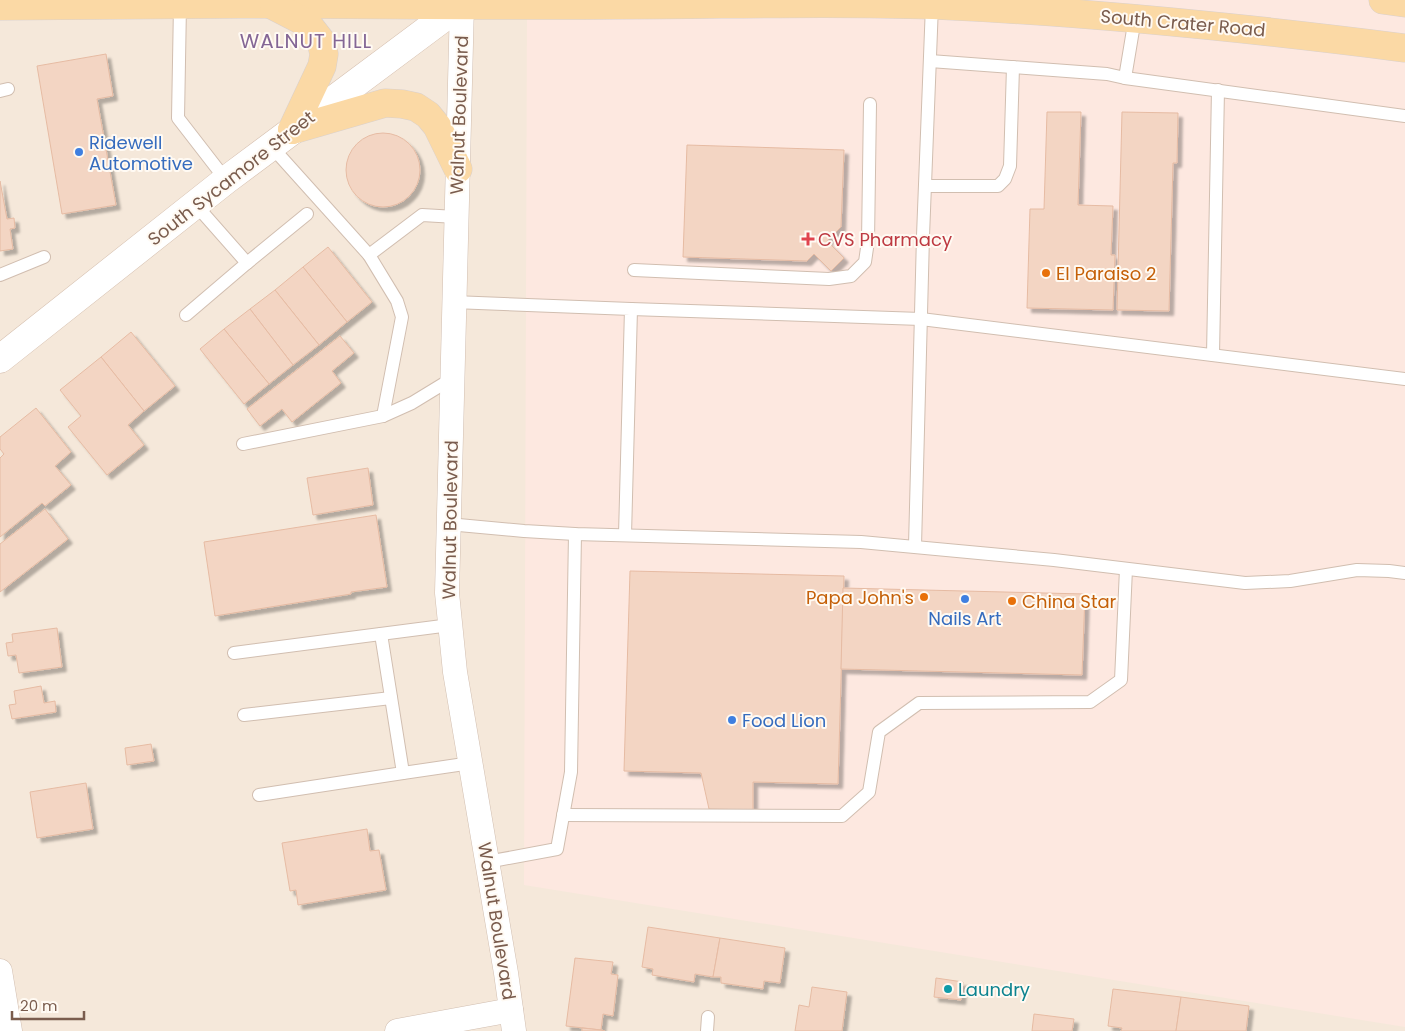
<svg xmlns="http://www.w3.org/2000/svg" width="1405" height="1031" font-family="Poppins,sans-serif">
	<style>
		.residential { fill: #f5e8da }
		.commercial { fill: #fde8e0 }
		.building { fill: #f3d5c3; stroke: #e6bba3; filter: url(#shadow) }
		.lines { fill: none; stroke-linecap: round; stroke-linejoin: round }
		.lane-casing { stroke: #d1beb0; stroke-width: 14 }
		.street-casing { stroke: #d1beb0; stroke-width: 25 }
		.secondary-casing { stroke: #d6c0b0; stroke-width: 29 }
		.primary-casing { stroke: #dad1cd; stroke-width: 29 }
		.lane { stroke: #fff; stroke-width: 12 }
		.street { stroke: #fff; stroke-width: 24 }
		.secondary { stroke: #fff; stroke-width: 28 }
		.primary { stroke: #fbd9a5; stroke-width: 28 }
		.shop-dot { fill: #3f7fe0; stroke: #fffaf3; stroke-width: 2 }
		.health-dot { fill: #e0444e; stroke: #fffaf3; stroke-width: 2 }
		.food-dot { fill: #e8710a; stroke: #fffaf3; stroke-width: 2 }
		.culture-dot { fill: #0f9aa8; stroke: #fffaf3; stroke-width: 2 }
		.labels { text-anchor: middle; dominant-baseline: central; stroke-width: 4; stroke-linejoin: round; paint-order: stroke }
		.street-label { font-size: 18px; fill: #7a5c4d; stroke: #fffaf3 }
		.shop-label { font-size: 18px; fill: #366cbe; stroke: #fffaf3; text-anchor: start }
		.health-label { font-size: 18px; fill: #be3a42; stroke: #fffaf3; text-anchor: start }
		.food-label { font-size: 18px; fill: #c56008; stroke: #fffaf3; text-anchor: start }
		.culture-label { font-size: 18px; fill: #0d838f; stroke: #fffaf3; text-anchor: start }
		.quarter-label { font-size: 20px; letter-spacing: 1px; fill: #846695; stroke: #fffaf3 }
	</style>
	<defs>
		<filter id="shadow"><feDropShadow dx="4.5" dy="4.5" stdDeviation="1" flood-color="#0004"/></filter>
	</defs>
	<rect width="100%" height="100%" fill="#fdf6ec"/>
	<rect class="residential" x="0" y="0" width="1405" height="1031"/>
	<polygon class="commercial" points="527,0 1405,0 1405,1027 524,885"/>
	<g class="building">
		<polygon points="106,54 113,96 97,99 116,205 62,214 37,66"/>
		<polygon points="1047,112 1081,112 1078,205 1113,206 1111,255 1115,255 1113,310 1027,308 1030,209 1044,209"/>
		<polygon points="1122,112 1178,113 1177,163 1173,163 1169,311 1117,310"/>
		<circle cx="383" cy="170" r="37"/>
		<polygon points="687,145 844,150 841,227 827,241 844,258 831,271 814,254 807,261 683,257"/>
		<polygon points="0,181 7,219 14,218 15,228 10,229 13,249 0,251"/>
		<polygon points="328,247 372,302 347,322 303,267"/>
		<polygon points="303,267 347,322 319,345 275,290"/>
		<polygon points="275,290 319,345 293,365 250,309"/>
		<polygon points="250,309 293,365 269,384 224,329"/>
		<polygon points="224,329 269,384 244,404 200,349"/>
		<polygon points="131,332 175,386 144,411 101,357"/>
		<polygon points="340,336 354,353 332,371 341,383 292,422 282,409 260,426 247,409"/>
		<polygon points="101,357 144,411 128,425 144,445 107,475 68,427 81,416 60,390"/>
		<polygon points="36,408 71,452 55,466 71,485 45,506 42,503 0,537 0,458 4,454 0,449 0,437"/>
		<polygon points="368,468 373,505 313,515 307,478"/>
		<polygon points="45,509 68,539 0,592 0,544"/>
		<polygon points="376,515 387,587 351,592 351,594 215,616 204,542"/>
		<polygon points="630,571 844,576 838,784 753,782 753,810 709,809 701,773 624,771"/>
		<polygon points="843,588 1085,594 1082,675 841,669"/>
		<polygon points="57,628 62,667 19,673 16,655 8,656 6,643 13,642 12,634"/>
		<polygon points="41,686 44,703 55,701 56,712 12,719 9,705 16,704 14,691"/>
		<polygon points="151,744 154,761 127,765 125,748"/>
		<polygon points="86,783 93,829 37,838 30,792"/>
		<polygon points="367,829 370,851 379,850 386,890 298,905 296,890 290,891 282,843"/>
		<polygon points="648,927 720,938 713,977 695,974 694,982 652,975 653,969 642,967"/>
		<polygon points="720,938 785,948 780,983 764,981 763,989 721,983 721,977 713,977"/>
		<polygon points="575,958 613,962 611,974 618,975 613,1016 603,1014 601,1030 566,1026"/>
		<polygon points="936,978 963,982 961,1000 934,997"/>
		<polygon points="812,987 847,992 842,1031 795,1031 799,1005 809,1007"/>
		<polygon points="1113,989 1181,997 1176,1031 1121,1031 1122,1028 1108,1026"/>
		<polygon points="1181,997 1249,1006 1246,1031 1176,1031"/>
		<polygon points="1034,1014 1074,1019 1072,1031 1032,1031"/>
		<polygon points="582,1028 601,1030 605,1031 582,1031"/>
	</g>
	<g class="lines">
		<defs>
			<g id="lane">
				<polyline points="180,5 178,118 226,180"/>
				<polyline points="930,61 1107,74 1125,78 1135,18"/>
				<polyline points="1125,78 1405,116"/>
				<polyline points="0,91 8,89"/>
				<polyline points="271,146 369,255 422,215 456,217"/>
				<polyline points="925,186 998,186 1005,179 1010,166 1013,67"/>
				<polyline points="195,204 247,263 307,214"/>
				<polyline points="369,255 397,301 402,317 383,416"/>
				<polyline points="634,270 829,279 851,276 865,262 868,241 870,104"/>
				<polyline points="0,275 44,257"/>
				<polyline points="453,302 631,309 625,535"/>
				<polyline points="631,309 921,319 1405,379"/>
				<polyline points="186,315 247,263"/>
				<polyline points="1213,355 1218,90"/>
				<polyline points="243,444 383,416 412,403 453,378"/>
				<polyline points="448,524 524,531 575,534 861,542 1054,560 1245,583 1290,581 1357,570 1389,571 1405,573"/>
				<polyline points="915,546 923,236 932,5"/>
				<polyline points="234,653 450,625"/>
				<polyline points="244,715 391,698"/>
				<polyline points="403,773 471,763"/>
				<polyline points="259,795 403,773 381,634"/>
				<polyline points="563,815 842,816 869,792 879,732 919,703 1090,702 1121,680 1126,569"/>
				<polyline points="487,862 557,849 571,772 575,534"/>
				<polyline points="707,1031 708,1017"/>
			</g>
			<g id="street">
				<polyline points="462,4 447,593 455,672 506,973 514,1031"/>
				<polyline points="0,971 10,1031"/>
				<polyline points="397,1031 511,1010"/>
			</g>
			<polyline id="secondary" points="0,359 226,180 462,4 462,0"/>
			<g id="primary">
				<polyline points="1383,0 1405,3"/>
				<path d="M0 6C80 6 160 4 240 4 365 4 490 6 615 5 721 5 827 1 933 5 1091 12 1248 28 1405 48"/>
				<polyline points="274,6 307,23 321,41 324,54 322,66 292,130"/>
				<polyline points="292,130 385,103 402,104 416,107 428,115 437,126 458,169"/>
			</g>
		</defs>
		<use href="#lane" class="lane-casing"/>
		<use href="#street" class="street-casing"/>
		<use href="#secondary" class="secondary-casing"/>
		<use href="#primary" class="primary-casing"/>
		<use href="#lane" class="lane"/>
		<use href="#street" class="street"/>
		<use href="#secondary" class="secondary"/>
		<use href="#primary" class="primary"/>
	</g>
	<g class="shop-dot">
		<circle cx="79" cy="152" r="5"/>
		<circle cx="965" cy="599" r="5"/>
		<circle cx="732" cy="720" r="5"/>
	</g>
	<path class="health-dot" d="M805.5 231.5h5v5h5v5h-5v5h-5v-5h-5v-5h5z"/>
	<g class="food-dot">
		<circle cx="1046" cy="273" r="5"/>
		<circle cx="924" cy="597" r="5"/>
		<circle cx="1012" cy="601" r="5"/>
	</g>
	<circle class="culture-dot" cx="948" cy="989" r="5"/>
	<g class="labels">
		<g class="street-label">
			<text transform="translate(1183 23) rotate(5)">South Crater Road</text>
			<text transform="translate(459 115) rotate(-88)">Walnut Boulevard</text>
			<text transform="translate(231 178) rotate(-38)">South Sycamore Street</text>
			<text transform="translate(450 520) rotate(-89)">Walnut Boulevard</text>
			<text transform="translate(497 921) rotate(81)">Walnut Boulevard</text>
		</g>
		<g class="shop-label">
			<text x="89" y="142">Ridewell<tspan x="89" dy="21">Automotive</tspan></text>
			<text x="965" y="618" text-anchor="middle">Nails Art</text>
			<text x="742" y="720">Food Lion</text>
		</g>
		<g class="health-label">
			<text x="818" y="239">CVS Pharmacy</text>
		</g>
		<g class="food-label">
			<text x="1056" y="273">El Paraiso 2</text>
			<text x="914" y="597" text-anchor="end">Papa John's</text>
			<text x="1022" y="601">China Star</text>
		</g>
		<g class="culture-label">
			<text x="958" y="989">Laundry</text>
		</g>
		<g class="quarter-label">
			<text x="306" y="41">WALNUT HILL</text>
		</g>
	</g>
	<path d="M12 1011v8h72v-8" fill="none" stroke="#7a5c4d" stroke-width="2.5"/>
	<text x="20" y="1011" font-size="15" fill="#7a5c4d" stroke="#fffaf3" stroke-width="4" paint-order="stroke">20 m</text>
</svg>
